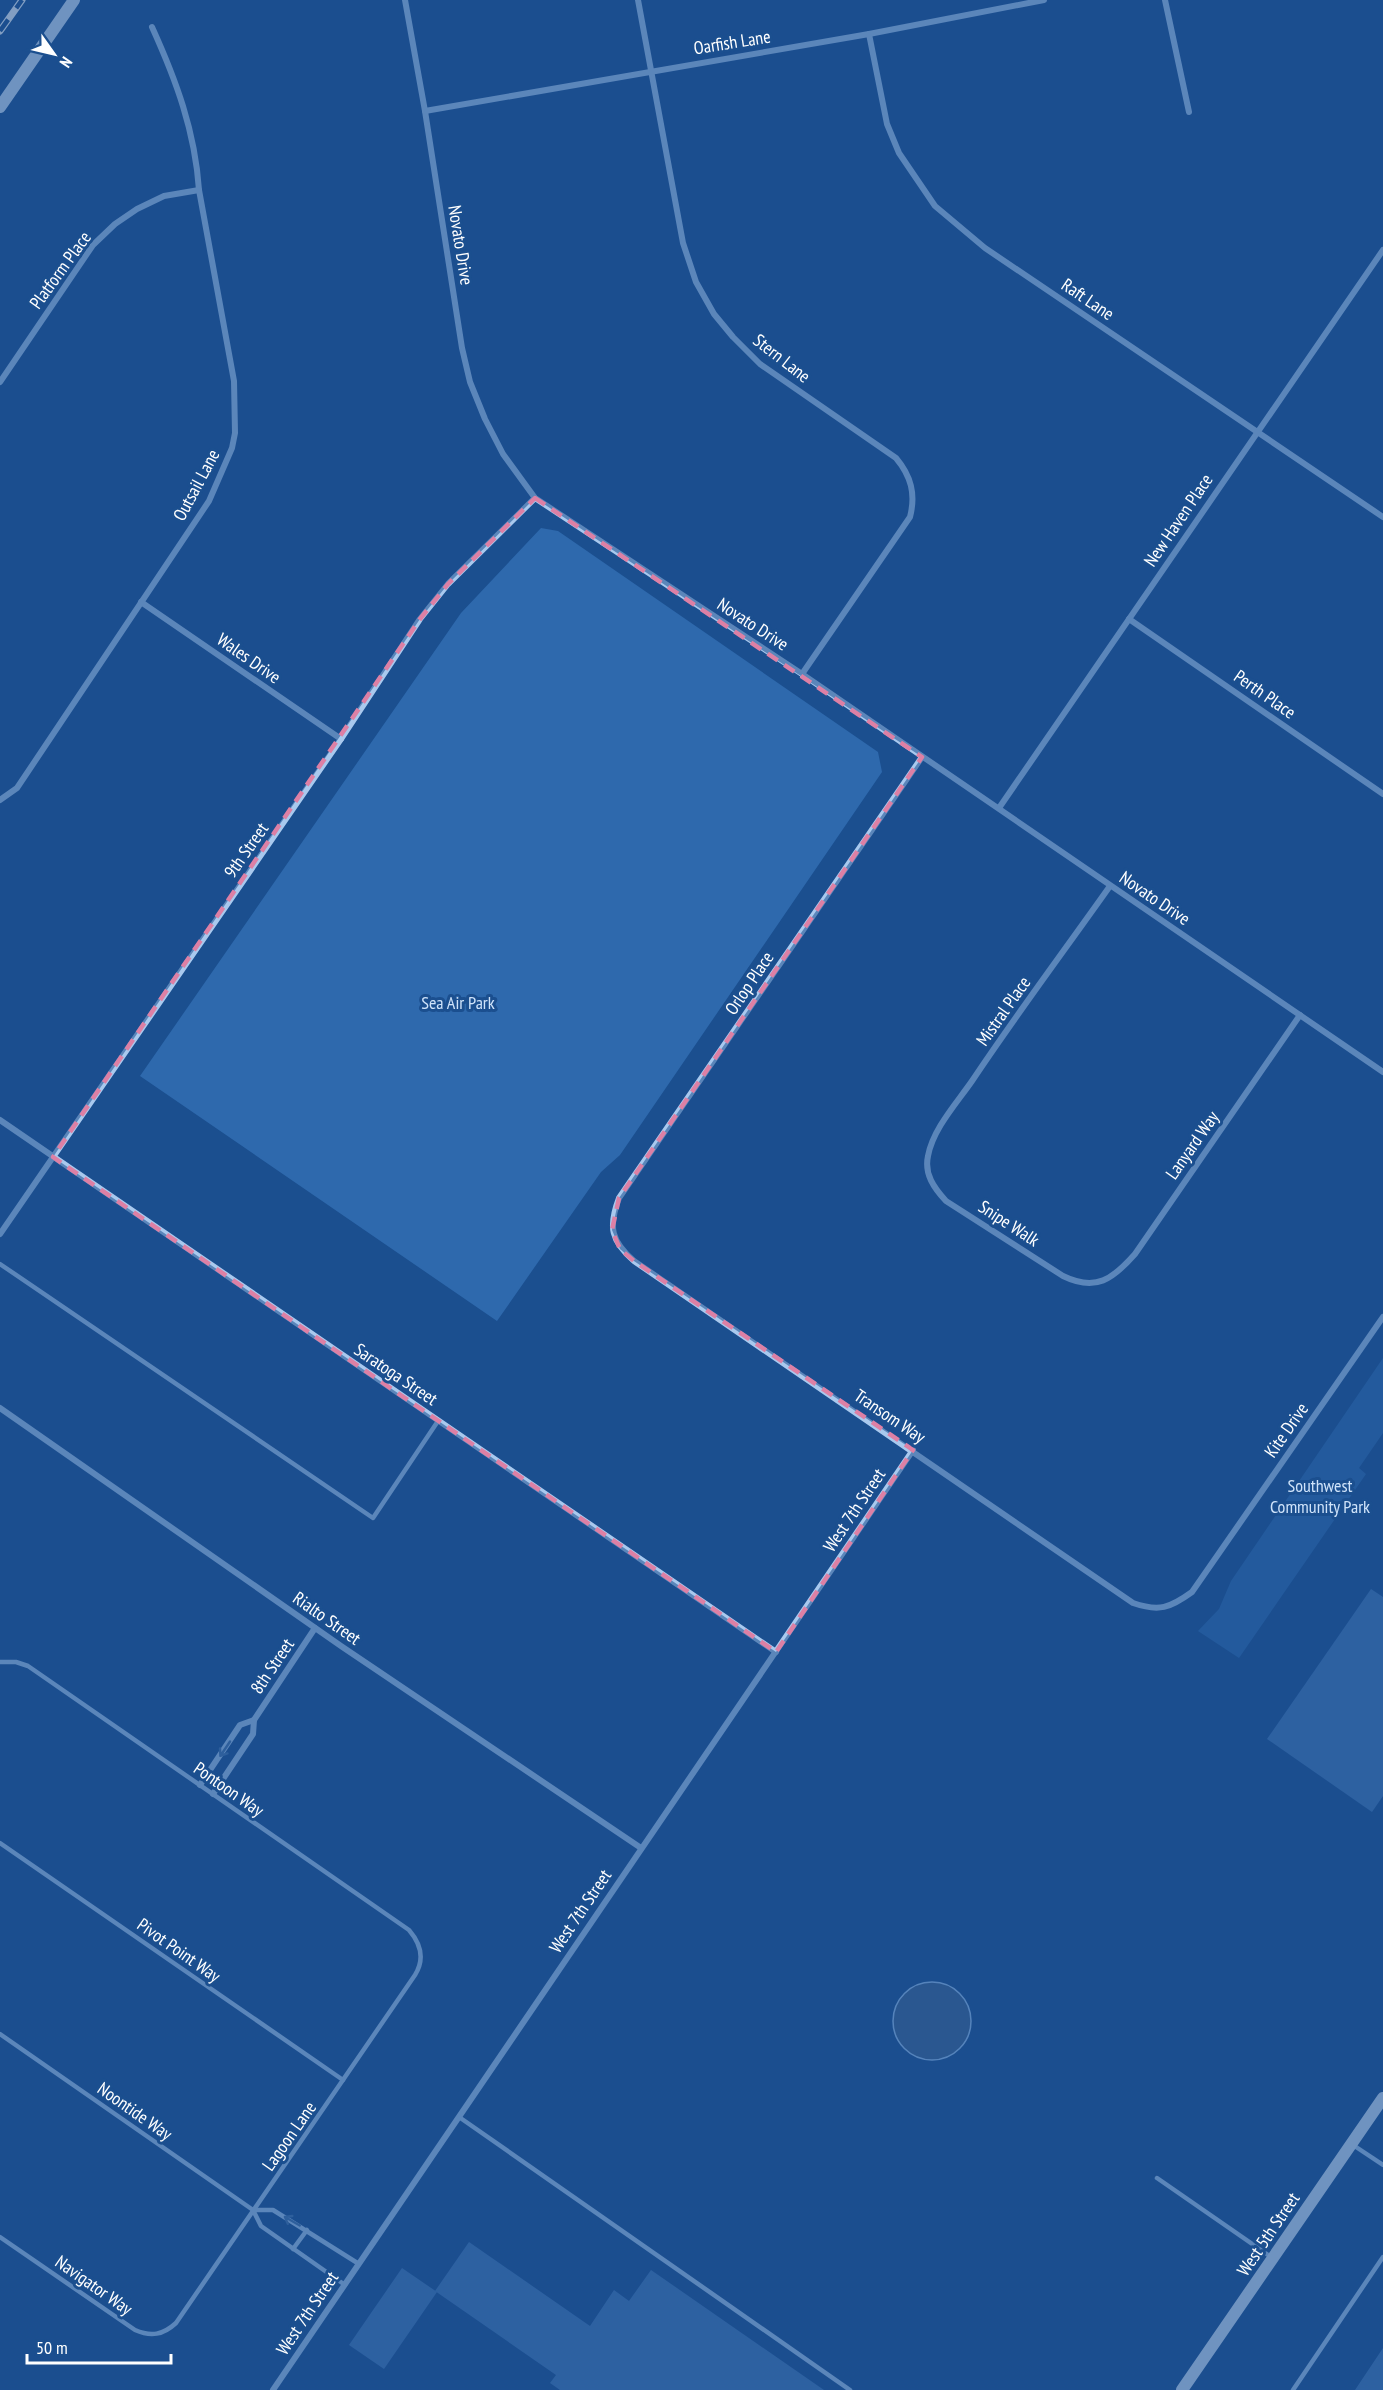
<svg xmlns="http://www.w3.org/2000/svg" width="1383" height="2390" font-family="'PT Sans Narrow',sans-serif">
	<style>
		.green { fill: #2e69ad }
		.water { fill: #3c6290; stroke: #9cc4f0; stroke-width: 1.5 }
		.building { fill: #4478b7 }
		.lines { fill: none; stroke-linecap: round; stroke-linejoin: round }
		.service { stroke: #a9c9ee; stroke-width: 4.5 }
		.minor { stroke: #a9c9ee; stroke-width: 6 }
		.secondary { stroke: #d6e6fa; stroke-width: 12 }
		.rail-casing { stroke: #fff; stroke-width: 7 }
		.rail { stroke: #1b4f8f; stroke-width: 4.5; stroke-dasharray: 14; stroke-linecap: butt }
		.oneway { stroke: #4674ac }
		.marked { fill: none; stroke: #dd80a5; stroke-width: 4.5; stroke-dasharray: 12 8; stroke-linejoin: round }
		.labels { text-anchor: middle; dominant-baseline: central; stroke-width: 6; stroke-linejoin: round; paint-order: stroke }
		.street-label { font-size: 18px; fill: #fff; stroke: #1b4f8f }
		.park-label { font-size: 18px; fill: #cfe3fa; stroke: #1b4f8f }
	</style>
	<rect width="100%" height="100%" fill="#1b4f8f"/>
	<g class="green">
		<polygon points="541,528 558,531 878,752 882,772 620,1155 601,1172 497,1321 140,1076 461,613"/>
		<polygon points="1383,1358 1383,1433 1359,1468 1366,1474 1239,1658 1198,1631 1219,1609 1231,1581"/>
	</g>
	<circle class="water" cx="932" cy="2021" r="39"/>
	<g class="building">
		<polygon points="1371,1589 1383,1597 1383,1796 1372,1812 1267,1739"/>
		<polygon points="469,2242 590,2326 614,2290 629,2301 651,2270 824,2390 560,2390 550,2383 556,2375 435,2291"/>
		<polygon points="402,2268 437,2292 384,2369 349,2345"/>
		<polygon points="1383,2348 1383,2390 1355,2390"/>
	</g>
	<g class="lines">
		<g class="service">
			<polyline points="0,1264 373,1518 438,1421"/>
			<path d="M0 1662H16L28 1666 409 1930C421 1944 425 1959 415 1975L176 2323C163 2335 151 2337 135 2330L0 2237"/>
			<polyline points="0,1843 343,2080"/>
			<polyline points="0,2034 253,2210 261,2226 345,2285"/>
			<polyline points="459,2117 850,2390"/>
			<polyline points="1353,2145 1383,2165"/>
			<polyline points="1157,2178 1271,2257"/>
			<polyline points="253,2210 273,2210 359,2264"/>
			<polyline points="293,2249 307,2230"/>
			<polyline points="1293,2390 1383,2257"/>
		</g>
		<g class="minor">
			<polyline points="405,0 425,111 462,348 470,382 485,419 503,454 535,498 802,674 1383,1072"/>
			<path d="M638 0 683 243 696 282 714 314 733 337 760 364 896 458C911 476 916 494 910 517L802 674"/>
			<polyline points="1165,0 1189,112"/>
			<polyline points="869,34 887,124 899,153 935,206 985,248 1383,517"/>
			<polyline points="425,111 869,34 1044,0"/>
			<polyline points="0,382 93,245 115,224 137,209 164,196 199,190"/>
			<polyline points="141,602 341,739"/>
			<polyline points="1129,619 1383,794"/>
			<path d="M922 757 619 1198C608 1227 611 1241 634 1261L1133 1603C1159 1612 1170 1608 1192 1592L1383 1317"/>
			<path d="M0 800 17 788 209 501 232 448 235 433 234 381 199 190C195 131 176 80 152 27"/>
			<polyline points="999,808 1383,250"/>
			<path d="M1110 886C1064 951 1016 1015 972 1081 956 1104 933 1129 928 1156 924 1174 934 1188 946 1201L1063 1276C1096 1292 1113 1279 1135 1254L1300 1015"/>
			<polyline points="0,1120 776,1652"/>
			<polyline points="0,1234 341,739 420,619 448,584 535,498"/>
			<polyline points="0,1408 341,1646 641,1848"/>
			<polyline points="200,1785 240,1725 254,1720"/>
			<polyline points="213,1794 253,1734 254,1720 315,1628"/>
			<polyline points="273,2390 913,1450"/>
		</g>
		<g class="secondary">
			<polyline points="0,107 74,0"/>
			<polyline points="1182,2390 1383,2098"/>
		</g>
		<defs>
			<polyline id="rail" points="0,31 22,0"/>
		</defs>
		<use href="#rail" class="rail-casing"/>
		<use href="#rail" class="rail"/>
	</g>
	<defs><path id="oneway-shaft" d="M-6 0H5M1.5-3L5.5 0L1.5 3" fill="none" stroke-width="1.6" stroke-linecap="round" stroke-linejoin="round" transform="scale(1.5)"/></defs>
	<g class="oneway">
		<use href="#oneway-shaft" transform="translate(225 1749) rotate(124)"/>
		<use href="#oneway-shaft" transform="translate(292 2221) rotate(-150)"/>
	</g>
	<path d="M0 0H1383V2390H0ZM535 498 922 757 619 1198 612 1230 620 1249 634 1261 913 1450 776 1652 53 1157 420 619 448 584Z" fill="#1b4f8f" fill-opacity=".55" fill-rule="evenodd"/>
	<path class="marked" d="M535 498 922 757 619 1198 612 1230 620 1249 634 1261 913 1450 776 1652 53 1157 420 619 448 584Z"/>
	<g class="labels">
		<g class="street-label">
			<text transform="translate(732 42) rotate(-9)">Oarfish Lane</text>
			<text transform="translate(461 245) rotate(81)">Novato Drive</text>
			<text transform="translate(60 270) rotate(-54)">Platform Place</text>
			<text transform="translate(1088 299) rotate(34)">Raft Lane</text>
			<text transform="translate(782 358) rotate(38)">Stern Lane</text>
			<text transform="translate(196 485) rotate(-62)">Outsail Lane</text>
			<text transform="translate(1178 520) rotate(-56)">New Haven Place</text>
			<text transform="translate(753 624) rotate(33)">Novato Drive</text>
			<text transform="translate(249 658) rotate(35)">Wales Drive</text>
			<text transform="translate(1265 694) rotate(35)">Perth Place</text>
			<text transform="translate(246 850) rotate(-55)">9th Street</text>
			<text transform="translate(1155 898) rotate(34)">Novato Drive</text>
			<text transform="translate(749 983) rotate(-56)">Orlop Place</text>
			<text transform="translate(1003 1011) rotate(-55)">Mistral Place</text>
			<text transform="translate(1192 1145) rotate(-55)">Lanyard Way</text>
			<text transform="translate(1009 1223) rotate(33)">Snipe Walk</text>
			<text transform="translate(396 1374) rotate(34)">Saratoga Street</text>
			<text transform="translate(890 1416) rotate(34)">Transom Way</text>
			<text transform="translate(1286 1430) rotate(-55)">Kite Drive</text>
			<text transform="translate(854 1510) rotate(-56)">West 7th Street</text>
			<text transform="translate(327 1618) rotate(35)">Rialto Street</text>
			<text transform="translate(272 1666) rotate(-56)">8th Street</text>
			<text transform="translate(229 1789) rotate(35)">Pontoon Way</text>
			<text transform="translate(580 1911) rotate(-56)">West 7th Street</text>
			<text transform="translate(179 1950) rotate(35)">Pivot Point Way</text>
			<text transform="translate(135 2111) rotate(35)">Noontide Way</text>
			<text transform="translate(289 2136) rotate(-55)">Lagoon Lane</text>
			<text transform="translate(1268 2234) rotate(-56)">West 5th Street</text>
			<text transform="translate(94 2285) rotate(35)">Navigator Way</text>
			<text transform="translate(307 2313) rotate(-56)">West 7th Street</text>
		</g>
		<g class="park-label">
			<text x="458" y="1002">Sea Air Park</text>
			<text x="1320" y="1485">Southwest<tspan x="1320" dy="21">Community Park</tspan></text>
		</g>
	</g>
	<g transform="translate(54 54) rotate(124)" stroke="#1b4f8f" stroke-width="4.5" paint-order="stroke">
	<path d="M0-4.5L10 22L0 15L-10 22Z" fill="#ffffff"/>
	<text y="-9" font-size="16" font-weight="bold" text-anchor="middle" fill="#ffffff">N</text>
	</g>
	<path d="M27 2354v9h144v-9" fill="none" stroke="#ffffff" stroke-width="3"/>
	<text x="36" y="2354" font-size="18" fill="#ffffff" stroke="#1b4f8f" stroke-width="4.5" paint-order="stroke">50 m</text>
</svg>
